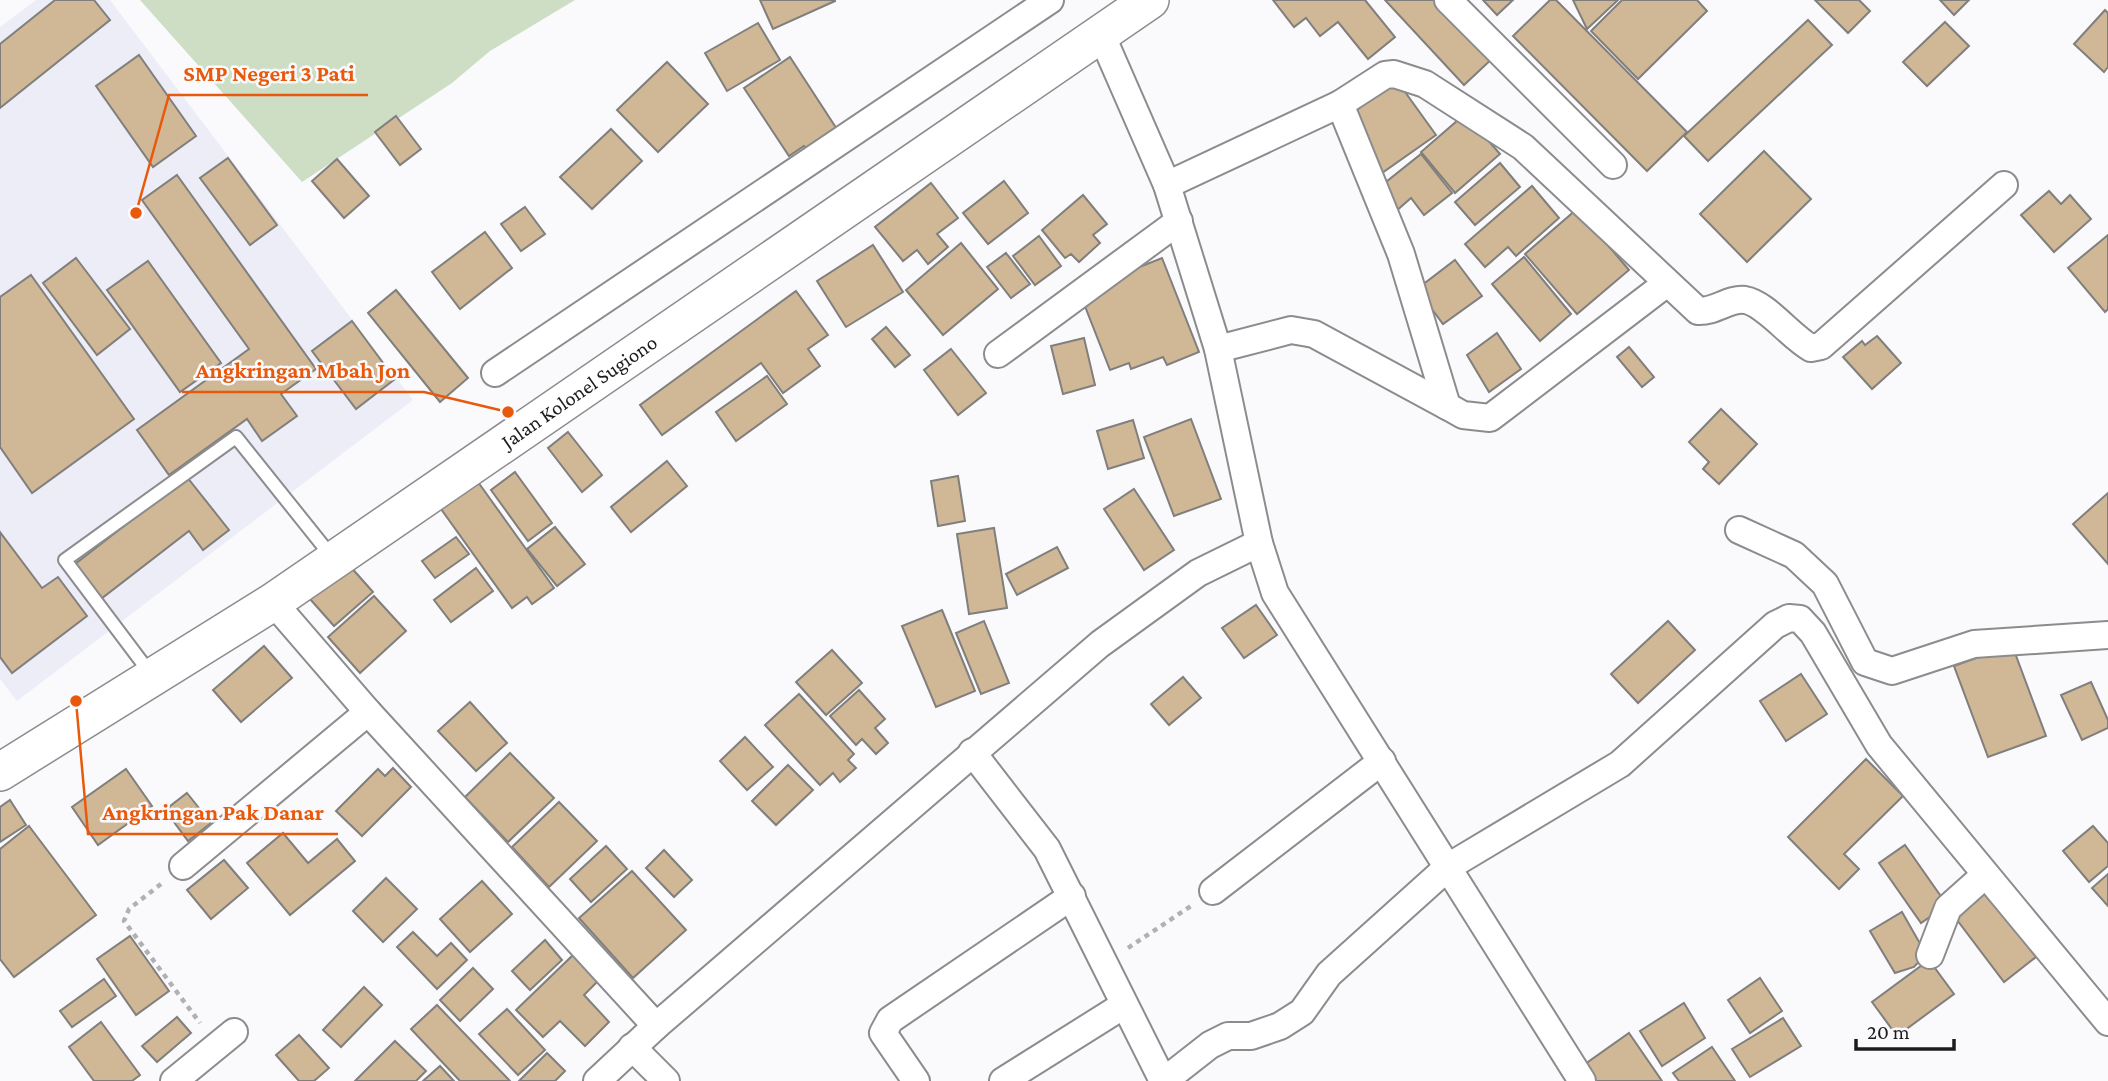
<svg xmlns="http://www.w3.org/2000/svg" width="2108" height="1081" font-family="'Crimson Pro',serif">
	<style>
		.built { fill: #ededf7 }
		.green { fill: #cedec5 }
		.building { fill: #d0b795; stroke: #807f7d; stroke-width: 2 }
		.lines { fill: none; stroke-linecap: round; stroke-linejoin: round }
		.lane-casing { stroke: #8c8c8f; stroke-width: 16 }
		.street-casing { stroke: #8c8c8f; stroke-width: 30 }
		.secondary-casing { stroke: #8c8c8f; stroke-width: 40 }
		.path { stroke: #b1b1b3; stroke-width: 4.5; stroke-dasharray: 5 5; stroke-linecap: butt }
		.lane { stroke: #fff; stroke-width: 12 }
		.street { stroke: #fff; stroke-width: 26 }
		.secondary { stroke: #fff; stroke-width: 37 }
		.labels { text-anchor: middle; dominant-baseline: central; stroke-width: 5; stroke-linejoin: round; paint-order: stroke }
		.street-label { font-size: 21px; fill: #1c1c1d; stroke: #fafafd }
		.leader { fill: none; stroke: #e8590c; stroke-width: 2.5 }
		.callout-dot { fill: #e8590c; stroke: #fafafd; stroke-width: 2.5 }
		.callout-label { font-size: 23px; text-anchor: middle; font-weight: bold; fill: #e8590c; stroke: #fafafd; stroke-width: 5; stroke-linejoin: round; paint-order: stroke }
	</style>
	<rect width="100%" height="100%" fill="#fafafd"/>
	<polygon class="built" points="36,0 110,0 413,400 17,701 0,679 0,27"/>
	<polygon class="green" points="140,0 575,0 490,51 452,83 302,182"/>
	<g class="building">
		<polygon points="55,0 94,0 110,20 0,108 0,44"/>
		<polygon points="760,0 835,0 835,1 773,29"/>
		<polygon points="1273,0 1365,0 1395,37 1368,59 1338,22 1320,36 1306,18 1294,27"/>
		<polygon points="1385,0 1443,0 1495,56 1464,85"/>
		<polygon points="1483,0 1513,0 1497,15"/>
		<polygon points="1550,0 1556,0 1687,132 1647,171 1513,36"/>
		<polygon points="1573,0 1618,0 1587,29"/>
		<polygon points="1622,0 1697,0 1707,11 1638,79 1591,31"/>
		<polygon points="1815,0 1859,0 1870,11 1848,33"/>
		<polygon points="1940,0 1969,0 1954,15"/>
		<polygon points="2105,10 2108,13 2108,67 2104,72 2074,44"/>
		<polygon points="1808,20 1832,45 1708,161 1684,136"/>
		<polygon points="1945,22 1969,46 1927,86 1903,62"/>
		<polygon points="758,23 780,60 727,91 705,53"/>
		<polygon points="139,55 196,136 153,167 96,86"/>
		<polygon points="790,57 844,140 813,160 804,146 789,156 744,88"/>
		<polygon points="667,62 708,104 658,152 617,110"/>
		<polygon points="1395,78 1436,135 1382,173 1350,116"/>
		<polygon points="1465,114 1500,154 1455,193 1421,152"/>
		<polygon points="396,116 421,149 400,165 375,132"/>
		<polygon points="611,129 642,161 592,209 560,177"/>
		<polygon points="1764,151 1811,199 1747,262 1700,214"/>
		<polygon points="1421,154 1452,193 1424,215 1411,198 1395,212 1376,190"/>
		<polygon points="228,158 277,225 250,245 200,178"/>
		<polygon points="337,159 369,196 344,218 312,181"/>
		<polygon points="1500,163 1520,187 1475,225 1455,202"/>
		<polygon points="177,175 316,369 281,394 297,416 262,441 247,419 169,475 137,430 249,349 142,200"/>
		<polygon points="1004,181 1028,213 988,244 963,213"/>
		<polygon points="931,183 958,218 937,234 948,247 928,264 917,250 903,261 875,227"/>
		<polygon points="1532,186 1559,218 1516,256 1508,247 1485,267 1465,244"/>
		<polygon points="2049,191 2061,204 2070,195 2091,219 2054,252 2021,215"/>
		<polygon points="1083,195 1107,224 1093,235 1100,243 1079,262 1071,254 1065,258 1042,230"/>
		<polygon points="525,207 545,234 521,251 501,224"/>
		<polygon points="1577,209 1629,270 1577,314 1525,254"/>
		<polygon points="485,232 512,268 460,309 432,272"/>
		<polygon points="2108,235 2108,309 2105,312 2068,268"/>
		<polygon points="1039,236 1061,266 1035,285 1013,256"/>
		<polygon points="961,243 998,289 943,335 906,290"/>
		<polygon points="873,245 903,292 846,327 817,281"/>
		<polygon points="1006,253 1030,284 1011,298 987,267"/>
		<polygon points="1524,257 1571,314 1540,341 1492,284"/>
		<polygon points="76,258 130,329 97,355 43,283"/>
		<polygon points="1162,258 1199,352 1167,365 1163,357 1131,369 1129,363 1110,370 1079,291"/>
		<polygon points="1455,260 1482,296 1443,324 1417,289"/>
		<polygon points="148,261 221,363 180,392 107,290"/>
		<polygon points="31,275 134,419 32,493 0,447 0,297"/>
		<polygon points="396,290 468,378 440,402 368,313"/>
		<polygon points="796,291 828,335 808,349 820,366 783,393 761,363 662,435 640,405"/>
		<polygon points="352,321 395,379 356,409 312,351"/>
		<polygon points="886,327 910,355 895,367 872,339"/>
		<polygon points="1497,333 1521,369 1489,392 1467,355"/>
		<polygon points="1877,336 1901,363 1872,389 1843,357 1862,341 1865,345"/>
		<polygon points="1084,338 1095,385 1063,394 1051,346"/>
		<polygon points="1629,347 1654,377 1642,387 1617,357"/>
		<polygon points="951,349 986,393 958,415 924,370"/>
		<polygon points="767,376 787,404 736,441 716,412"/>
		<polygon points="1721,409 1757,444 1719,484 1703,469 1709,462 1689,442"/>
		<polygon points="1191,419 1221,499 1174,516 1144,437"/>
		<polygon points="1133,420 1144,458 1108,469 1097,431"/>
		<polygon points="568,432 602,475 582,492 548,448"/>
		<polygon points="667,461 687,486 631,532 611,507"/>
		<polygon points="515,472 552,523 528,541 491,490"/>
		<polygon points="958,476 965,521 938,526 931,481"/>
		<polygon points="187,477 229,530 203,550 189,531 97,602 70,568"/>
		<polygon points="478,482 554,588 532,604 527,597 512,608 441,509"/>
		<polygon points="1134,489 1174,550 1144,570 1104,509"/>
		<polygon points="2108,493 2108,564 2073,524"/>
		<polygon points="555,527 585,564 557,586 527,549"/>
		<polygon points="994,528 1007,608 969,614 957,534"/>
		<polygon points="0,532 42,588 58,577 87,616 12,673 0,657"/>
		<polygon points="456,537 469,554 435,578 422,561"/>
		<polygon points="1057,547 1068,568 1017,595 1006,574"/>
		<polygon points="349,565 373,592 334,626 310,599"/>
		<polygon points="476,568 493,591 451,622 434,600"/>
		<polygon points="374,596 406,631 360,673 328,637"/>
		<polygon points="1256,605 1277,635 1244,658 1222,628"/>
		<polygon points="942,610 975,691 936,707 902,626"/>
		<polygon points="984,621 1009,683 981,694 956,633"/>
		<polygon points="1668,621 1695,650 1638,703 1611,674"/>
		<polygon points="2012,645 2046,736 1988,757 1954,666"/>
		<polygon points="264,646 292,678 241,722 213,690"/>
		<polygon points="832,650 862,683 826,715 796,682"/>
		<polygon points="1801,674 1827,714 1786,741 1760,701"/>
		<polygon points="1183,677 1201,698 1169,725 1151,704"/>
		<polygon points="2091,682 2108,720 2108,728 2082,740 2061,695"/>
		<polygon points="859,690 885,719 875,728 888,743 876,754 862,739 856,745 830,716"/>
		<polygon points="799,694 854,754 848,760 856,768 840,782 833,773 820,785 765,725"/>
		<polygon points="470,702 507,743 476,771 438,731"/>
		<polygon points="745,737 773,767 747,790 720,761"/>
		<polygon points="510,753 554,798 508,842 465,797"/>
		<polygon points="1866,759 1903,796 1844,854 1859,869 1839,889 1788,837"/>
		<polygon points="788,765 813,790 776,825 752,801"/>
		<polygon points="393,768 411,787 362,836 336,811 378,769 385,776"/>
		<polygon points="126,769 152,806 98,845 72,807"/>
		<polygon points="187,793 211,823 188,841 165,810"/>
		<polygon points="10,800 26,825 0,842 0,807"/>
		<polygon points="559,802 597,841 549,887 512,847"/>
		<polygon points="29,826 96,915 14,977 0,959 0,849"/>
		<polygon points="2093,826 2108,843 2108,866 2089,882 2063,851"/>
		<polygon points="283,833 308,863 337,839 355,861 290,915 247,863"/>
		<polygon points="1905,845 1947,905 1921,923 1879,863"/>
		<polygon points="606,846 627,869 591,902 570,879"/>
		<polygon points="664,850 692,880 674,897 646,868"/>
		<polygon points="224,860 248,888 211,919 187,890"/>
		<polygon points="632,871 686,930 633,978 579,918"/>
		<polygon points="2108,874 2108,906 2092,888"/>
		<polygon points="386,878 417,909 383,942 353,911"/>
		<polygon points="482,881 512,914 470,952 440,919"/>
		<polygon points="1982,888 2036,957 2004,982 1951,912"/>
		<polygon points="1902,912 1926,954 1914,967 1895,973 1870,931"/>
		<polygon points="413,932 437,956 451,943 467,960 437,989 397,947"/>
		<polygon points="130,936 169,991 136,1015 97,959"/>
		<polygon points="545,940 562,960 530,990 512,971"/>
		<polygon points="573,955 598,981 584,995 609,1022 585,1046 560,1021 543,1037 516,1010"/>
		<polygon points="1929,960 1954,994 1897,1036 1872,1002"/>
		<polygon points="473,968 493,989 460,1021 440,1000"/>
		<polygon points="1760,978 1782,1011 1750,1033 1728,1000"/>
		<polygon points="104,979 116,996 72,1027 60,1011"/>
		<polygon points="364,987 382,1005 341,1047 323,1030"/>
		<polygon points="1684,1003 1705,1038 1662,1066 1640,1031"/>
		<polygon points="437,1005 510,1081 460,1081 411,1029"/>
		<polygon points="507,1009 545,1050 518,1075 479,1034"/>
		<polygon points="177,1017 191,1033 157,1062 142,1046"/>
		<polygon points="1783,1018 1801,1046 1750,1077 1732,1049"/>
		<polygon points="101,1022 140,1075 132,1081 94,1081 69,1047"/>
		<polygon points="1629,1033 1662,1081 1586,1081 1578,1069"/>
		<polygon points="299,1035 329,1068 314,1081 299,1081 276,1055"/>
		<polygon points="395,1041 426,1071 416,1081 355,1081"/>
		<polygon points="1712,1047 1735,1081 1679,1081 1673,1073"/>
		<polygon points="547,1053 565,1071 555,1081 519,1081"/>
		<polygon points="440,1066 454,1081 423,1081"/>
	</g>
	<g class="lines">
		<defs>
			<polyline id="lane" points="150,673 65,560 236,437 332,557"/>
			<g id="street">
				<polyline points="1448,0 1613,165"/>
				<polyline points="1101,34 1167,185 1218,349 1259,543 1275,593 1582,1081"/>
				<polyline points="1340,104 1401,254 1447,406 1463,415 1490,418 1667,283"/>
				<path d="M1167 185 1340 104 1385 75 1394 74 1425 84 1523 147 1698 311C1715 312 1729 298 1745 300 1765 303 1791 337 1811 348L1821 346 2004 185"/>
				<polyline points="1218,349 1291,330 1314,334 1447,406"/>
				<polyline points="998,354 1179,221"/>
				<polyline points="495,373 1050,0"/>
				<polyline points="1739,530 1794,555 1825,584 1865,662 1892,671 1974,644 2108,635"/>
				<polyline points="273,602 368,712 656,1026"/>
				<polyline points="972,752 1047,849 1163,1081"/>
				<polyline points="183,866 368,712"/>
				<polyline points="1213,891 1382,761"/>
				<polyline points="1930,955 1948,908 1985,875"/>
				<polyline points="632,1047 666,1081"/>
				<polyline points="174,1081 234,1032"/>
				<polyline points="597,1081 656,1026 1100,644 1198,573 1259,543"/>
				<polyline points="916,1081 883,1033 890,1020 1072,896"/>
				<polyline points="1003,1081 1124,1005"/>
				<polyline points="1164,1081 1210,1045 1228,1036 1251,1036 1280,1026 1302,1012 1329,974 1448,867 1620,764 1775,625 1789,618 1800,619 1813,633 1879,745 2108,1022"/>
			</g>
			<g id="secondary">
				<path id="s1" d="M0 772 273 602 1150 0"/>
			</g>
		</defs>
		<use href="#lane" class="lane-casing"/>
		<use href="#street" class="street-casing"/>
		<use href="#secondary" class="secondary-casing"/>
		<g class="path">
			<polyline points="161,884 129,909 124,921 200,1023"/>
			<polyline points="1128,948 1191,906"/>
		</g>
		<use href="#lane" class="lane"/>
		<use href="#street" class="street"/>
		<use href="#secondary" class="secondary"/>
	</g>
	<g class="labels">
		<g class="street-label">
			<text stroke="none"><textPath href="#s1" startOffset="693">Jalan Kolonel Sugiono</textPath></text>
		</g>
	</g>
	<path class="leader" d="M136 213L169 95H368M508 412L424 392H182M76 701L88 834H338"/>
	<g class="callout-dot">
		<circle cx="136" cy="213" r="7"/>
		<circle cx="508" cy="412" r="7"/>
		<circle cx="76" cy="701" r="7"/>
	</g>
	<g class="callout-label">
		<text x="269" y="81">SMP Negeri 3 Pati</text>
		<text x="303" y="378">Angkringan Mbah Jon</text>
		<text x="213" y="820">Angkringan Pak Danar</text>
	</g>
	<path d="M1856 1039v10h98v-10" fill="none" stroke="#1c1c1d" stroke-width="3.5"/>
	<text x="1867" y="1039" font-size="21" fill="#1c1c1d" stroke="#fafafd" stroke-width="5" paint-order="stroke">20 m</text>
</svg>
